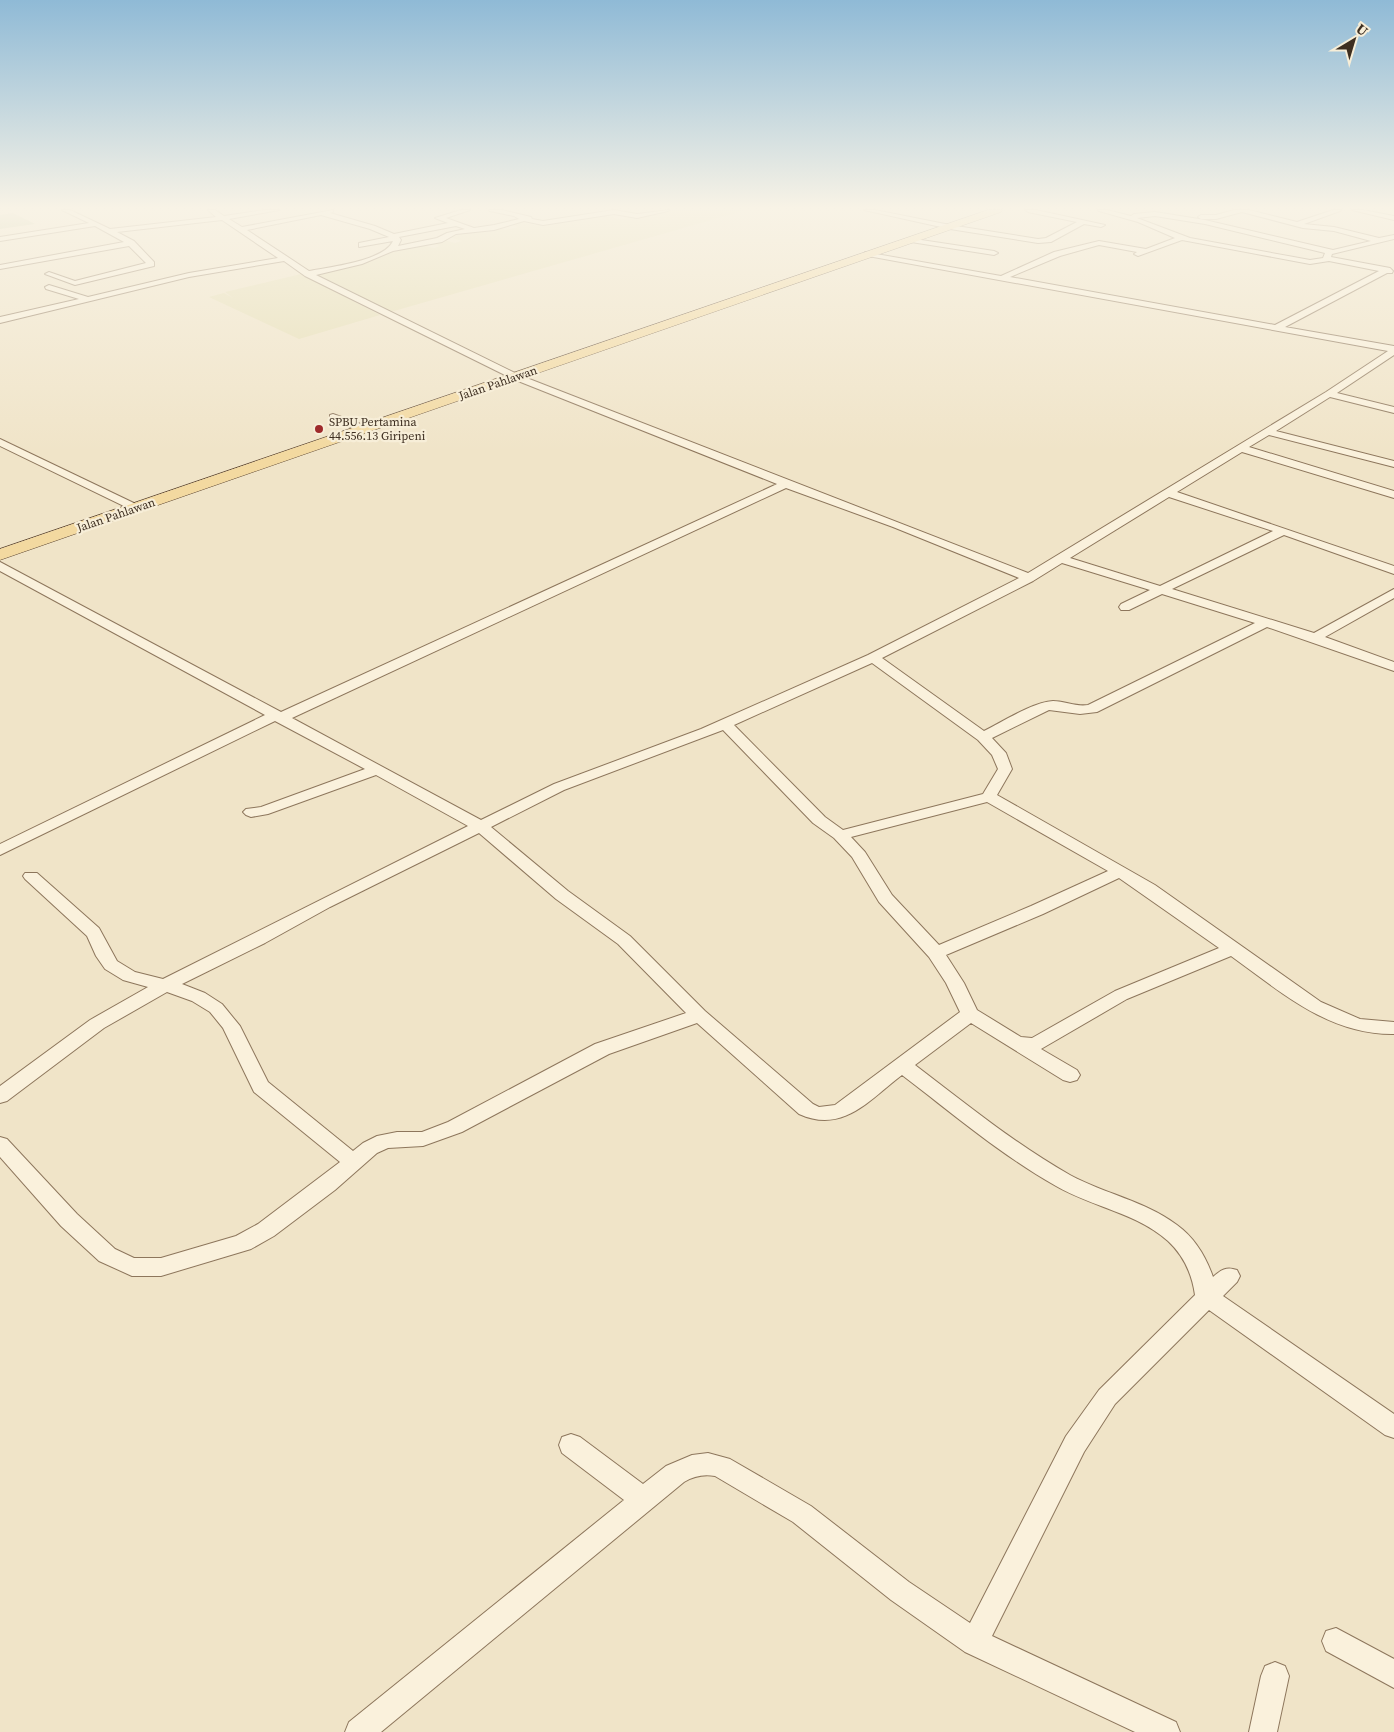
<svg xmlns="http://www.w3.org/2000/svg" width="1394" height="1732" font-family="'Source Serif 4',serif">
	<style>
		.farmland { fill: #e6deb5 }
		.cemetery { fill: #bfc49a }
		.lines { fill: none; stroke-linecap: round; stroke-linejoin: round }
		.street-casing { stroke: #8d765c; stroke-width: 2 }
		.primary-casing { stroke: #5b4430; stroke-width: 1 }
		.street { fill: #faf1dc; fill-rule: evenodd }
		.primary { fill: #f3d9a0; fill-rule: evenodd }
		.poi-dot { fill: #9e2a2b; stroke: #f7eed8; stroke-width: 2 }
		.labels { text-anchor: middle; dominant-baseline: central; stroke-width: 4.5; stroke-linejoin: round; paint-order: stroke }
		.far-street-label { font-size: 12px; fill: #3d2e20; stroke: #f7eed8 }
		.far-poi-label { font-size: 12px; fill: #3d2e20; stroke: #f7eed8; text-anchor: start }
	</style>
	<rect width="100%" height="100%" fill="#f0e4c8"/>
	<g class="farmland">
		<polygon points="670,210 746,210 387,313 310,274 361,263 402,249 422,245 434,248 440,246 430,243 444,240 455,243 462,241 449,237 481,230 488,232 498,228 506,230 518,227 510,224 521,222 535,225 603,215 620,219 656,214 675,218 660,214 671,211"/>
		<polygon points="301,274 380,315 299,339 209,297 224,293 233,298 225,292"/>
	</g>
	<polygon class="cemetery" points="13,213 35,224 0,229 0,215"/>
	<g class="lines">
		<defs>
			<g id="street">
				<path d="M62 210H70L110 229 216 217 208 210H215L224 216 265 210H279L229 219 242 227 333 210V212L330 213 375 226 394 234 448 223 435 218 461 210H470L446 218 474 228 494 225 519 219 514 216 490 211 489 210H502L531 217 532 219 543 221 614 210 637 214 669 210 668 211 637 218 614 214 543 225 524 221 494 230 456 234 442 242 393 251 362 264 316 275 519 375 1028 573 1326 392 1388 351 868 256H865V252L1001 276 1054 252 1099 241 1146 249 1175 238 1138 222 1099 211 1098 210H1107L1131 216 1134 214 1155 212 1205 220 1333 250 1371 241 1334 231 1303 228 1242 212 1216 219H1201L1198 217 1201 215H1216L1234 210H1249L1297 222 1333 210H1341L1340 211 1304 224 1334 227 1379 238 1394 235V239L1332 254 1331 257 1390 268 1393 271 1392 273H1387L1285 327 1394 346V355L1337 393 1394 407V413L1330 397 1276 431 1394 461V467L1269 435 1249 447 1394 491V498L1242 452 1177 492 1394 566V574L1284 535 1172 589 1314 633 1394 589V598L1325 637 1394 662V671L1267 627 1097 712 1080 714 1049 710 992 738 1006 753 1012 769 997 795 1155 885 1321 1002 1360 1019 1394 1022V1034C1329 1035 1281 992 1231 956L1127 999 1041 1049 1077 1070 1080 1075 1077 1080 1070 1082 1063 1080 971 1023 915 1065C965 1103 1015 1144 1070 1175 1105 1194 1145 1201 1177 1225 1195 1238 1206 1257 1213 1277 1221 1270 1226 1266 1237 1270L1240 1276 1237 1282 1223 1296 1394 1414V1438L1385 1435 1209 1310 1115 1404 1084 1452 992 1636 1176 1722 1180 1732H1135L965 1652 891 1600 793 1522 715 1476C703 1474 694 1476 684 1482L381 1732H345L349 1722 624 1500 562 1453 559 1445 562 1437 571 1434 580 1437 643 1484 666 1466 692 1455 708 1453 730 1459 811 1506 909 1582 970 1623 1066 1436 1099 1390 1195 1295C1192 1274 1184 1256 1168 1241 1137 1213 1092 1207 1056 1186 1001 1155 952 1113 902 1075 869 1100 843 1134 799 1114L697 1023 609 1054 462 1132 423 1146 388 1148 377 1153 335 1190 274 1236 251 1249 161 1276H132L99 1261 61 1226 0 1157V1137L7 1139 77 1214 115 1249 134 1258H161L236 1236 258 1224 340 1162 254 1092 223 1028 210 1012 192 1001 167 992 104 1028 7 1101 0 1103V1086L90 1020 148 987 123 980 105 969 96 956 87 936 25 879 23 876 25 873H37L99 928 117 961 135 972 163 979 468 826 376 775 268 814 251 817 246 815 243 812 246 809 261 807 365 769 275 721 0 855V844L265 715 0 571V562L281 712 777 484 513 379 305 276 284 261 189 277 0 323V317L79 299 46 289 45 287 49 285 88 297 189 273 278 258 222 220 117 232 134 241 154 262V266L75 285 45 274 49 272 75 281 146 263 129 246 0 269V265L124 242 95 226 0 241V237L89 223ZM321 215 370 229 389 237 359 243V247L393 241C384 261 330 267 309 271L247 230ZM1155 216 1205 224 1325 253 1323 258 1310 260 1190 238 1137 218ZM456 226 465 229 447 233 437 238 398 246 401 240 399 237ZM1182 240 1310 264 1329 261 1379 271 1275 325 1010 277 1060 256 1099 245 1137 252 1134 254 1138 256ZM786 488 893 527 1019 578 868 655 701 729 554 784 481 820 292 718ZM1169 497 1273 531 1160 586 1070 558ZM1062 563 1150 590 1121 604 1119 607 1121 610H1129L1162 594 1255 623 1088 705C1076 707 1065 701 1053 701 1033 702 1002 722 984 731L882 658 1033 581ZM872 663 978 740 992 755 998 769 983 794 843 830 825 817 734 725ZM723 730 813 823 834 838 852 857 879 902 929 957 946 983 960 1012 835 1105 819 1107 813 1104 705 1011 630 936 568 891 491 827 564 790ZM987 802 1108 871 1031 906 939 945 892 895 865 852 851 837ZM479 833 556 899 618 944 686 1013 595 1044 448 1122 422 1132H397L377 1136 363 1143 353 1151 268 1082 240 1026 222 1004 205 993 182 984 265 943 330 907ZM1119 878 1219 948 1115 991 1032 1038 1021 1037 977 1010 964 983 946 955 1043 914Z"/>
				<polygon points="864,210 875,210 950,225 1038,239 1046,238 1077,222 1028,212 1025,210 1036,210 1105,225 1101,227 1084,224 1051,242 1038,243 950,229"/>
				<polygon points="1352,210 1363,210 1394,216 1394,220"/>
				<polygon points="908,238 994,251 998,253 994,255 911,242 908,242"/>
				<polygon points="333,414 369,427 370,429 365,432 330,419 330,415"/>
				<polygon points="0,439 140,506 142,508 140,510 132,510 0,446"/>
				<polygon points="1336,1628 1394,1659 1394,1688 1326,1651 1322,1641 1326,1631"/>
				<polygon points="1275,1662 1285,1666 1289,1676 1277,1732 1249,1732 1261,1676 1265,1666"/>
			</g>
			<polygon id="primary" points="988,210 1002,210 1001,212 0,560 0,549"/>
		</defs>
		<use href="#street" class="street-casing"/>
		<use href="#primary" class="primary-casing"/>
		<use href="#street" class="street"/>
		<use href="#primary" class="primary"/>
	</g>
	<linearGradient id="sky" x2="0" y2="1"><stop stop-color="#8fbad6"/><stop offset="0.46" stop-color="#f8f3e6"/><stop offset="1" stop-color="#f8f3e6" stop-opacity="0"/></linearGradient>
	<rect width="1394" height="452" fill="url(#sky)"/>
	<circle class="poi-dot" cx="319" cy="429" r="5"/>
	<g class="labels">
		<g class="far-street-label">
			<text transform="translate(498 383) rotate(-19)">Jalan Pahlawan</text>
			<text transform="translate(116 515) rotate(-19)">Jalan Pahlawan</text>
		</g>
		<g class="far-poi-label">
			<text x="329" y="422">SPBU Pertamina<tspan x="329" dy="14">44.556.13 Giripeni</tspan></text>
		</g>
	</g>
	<g transform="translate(1354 40) rotate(38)" stroke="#f7eed8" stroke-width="4" paint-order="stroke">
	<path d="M0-4L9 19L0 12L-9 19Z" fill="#3d2e20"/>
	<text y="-8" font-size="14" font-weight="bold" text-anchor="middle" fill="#3d2e20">U</text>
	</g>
</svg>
